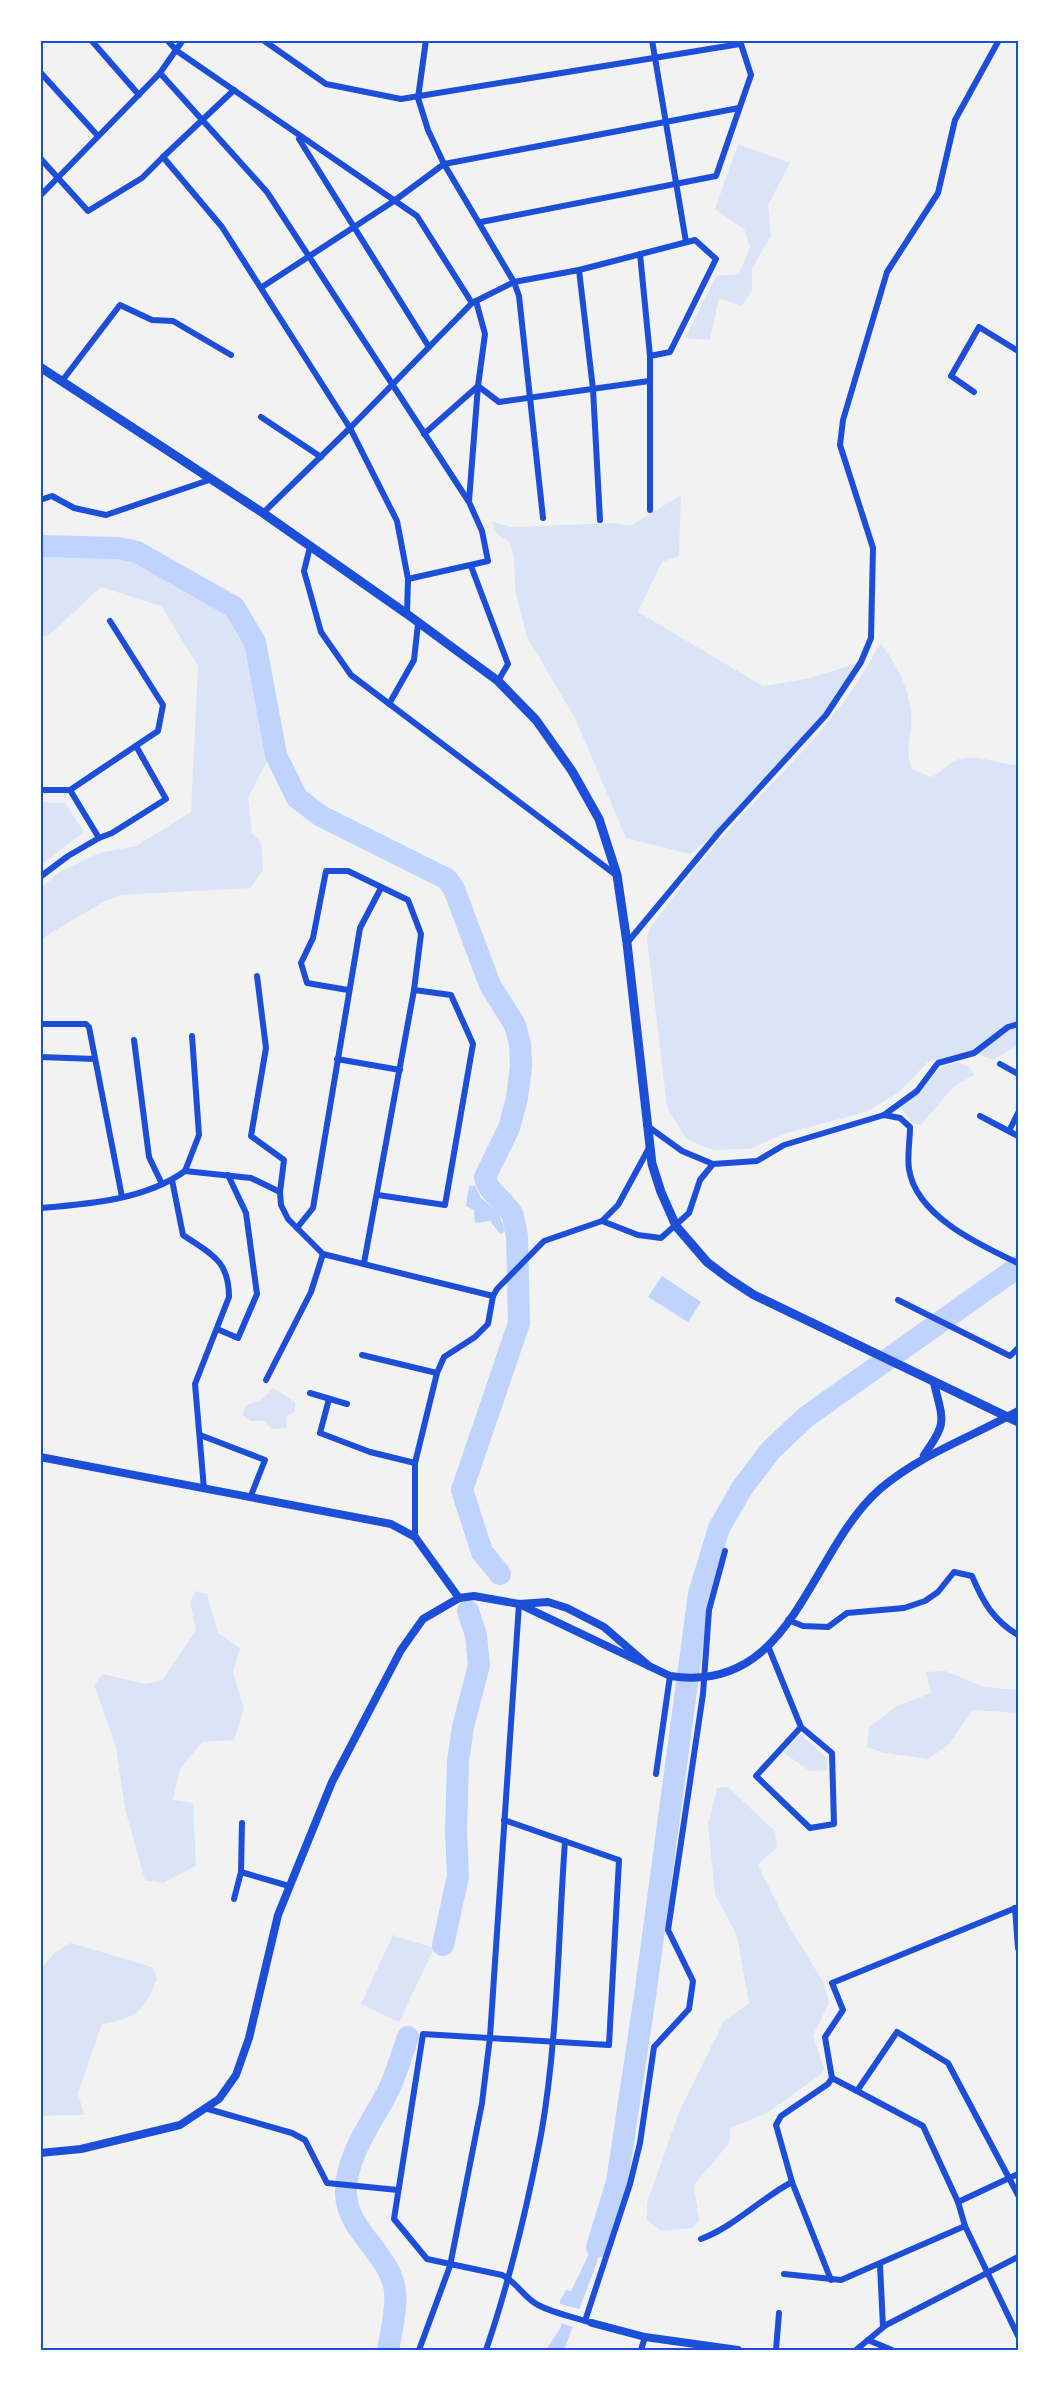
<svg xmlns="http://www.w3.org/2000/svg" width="1059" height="2391" font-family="Signika,sans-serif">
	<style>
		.green { fill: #dbe4f7 }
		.water { fill: #bfd3fe }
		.pier { fill: #f2f2f2 }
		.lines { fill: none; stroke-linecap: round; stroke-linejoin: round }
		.river { stroke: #bfd3fe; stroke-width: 22 }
		.minor { stroke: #1d4ed8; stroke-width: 6 }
		.tertiary { stroke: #1d4ed8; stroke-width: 8 }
		.secondary { stroke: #1d4ed8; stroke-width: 8 }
		.primary { stroke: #1d4ed8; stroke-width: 9 }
		.neatline { fill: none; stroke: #1d4ed8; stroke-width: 2 }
	</style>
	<rect width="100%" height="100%" fill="#f2f2f2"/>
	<g class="green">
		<polygon points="738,144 790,163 768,205 771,236 752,268 752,290 742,306 719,298 710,340 685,338 716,276 739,274 750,247 744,229 715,209"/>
		<path d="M681 495 679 556 662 562 638 612 763 686 807 679 861 662C817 728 754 805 690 854L626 838 575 718 527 637 515 590 514 555 509 542 497 534 491 521 511 527 615 523 630 526Z"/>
		<polygon points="41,546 119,548 137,552 229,611 250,643 270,756 248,798 252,833 261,842 263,870 250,888 121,895 103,902 41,939 41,888 58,873 99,853 136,846 191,812 198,666 161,606 101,587 47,637 41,634"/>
		<path d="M880 643C899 666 914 698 911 729 909 745 906 753 912 769L931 777C940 774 946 765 954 761 975 751 996 765 1018 765V1045L993 1060 974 1053 929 1061 899 1092 866 1112 783 1134 750 1149 713 1150 686 1139 667 1107 647 939 650 928C670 902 690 874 712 849 770 781 840 724 880 643Z"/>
		<polygon points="41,802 65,803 84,832 41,865"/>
		<polygon points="958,1062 969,1067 974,1075 953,1087 921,1125 914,1124 900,1107 920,1092 941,1067"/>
		<polygon points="273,1388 295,1402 295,1412 286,1416 287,1428 272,1429 264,1421 251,1421 242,1415 246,1406 262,1399"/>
		<polygon points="196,1591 207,1594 218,1633 240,1648 233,1672 244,1709 234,1740 202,1742 180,1769 173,1800 193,1803 196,1866 163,1883 145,1880 125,1809 116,1747 94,1685 103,1674 146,1684 162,1680 196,1630 190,1602"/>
		<polygon points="945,1671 984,1687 1018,1690 1018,1713 973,1710 947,1746 928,1759 884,1753 867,1747 869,1727 897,1706 931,1693 926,1672"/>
		<polygon points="800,1734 827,1758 827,1770 810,1771 784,1753"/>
		<polygon points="728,1787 775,1831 777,1847 758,1865 787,1923 824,1983 829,2003 813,2035 824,2069 819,2076 767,2113 730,2128 730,2142 694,2185 699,2221 693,2228 661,2231 647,2220 647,2203 679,2112 724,2021 749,2003 737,1936 715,1894 708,1825 717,1788"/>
		<polygon points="393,1935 434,1948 399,2022 361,2004"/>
		<path d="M71 1943 152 1967 157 1979C145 2011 136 2018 102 2024L78 2093 84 2115 41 2116V1969L54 1953Z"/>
	</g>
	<g class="water">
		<polygon points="469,1186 475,1186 481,1198 499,1213 505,1232 500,1234 490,1221 475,1223 474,1210 466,1206"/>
		<polygon points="662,1276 701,1302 688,1322 648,1297"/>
		<polygon points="609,2213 597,2262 564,2350 546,2350 561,2327 560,2301 566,2290 571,2291"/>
	</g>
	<polygon class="pier" points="557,2303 583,2310 576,2328 558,2322"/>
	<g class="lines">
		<g class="river">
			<path d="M40 546 119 548 137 552 234 607 255 642 276 755 297 798 321 816 447 879 454 889 490 985 515 1025 520 1044 521 1066 517 1098 509 1128 485 1177C488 1194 506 1200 513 1216L517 1236 519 1323 462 1490 482 1552 500 1574"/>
			<polyline points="443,1945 458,1876 456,1831 458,1761 463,1727 479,1665 476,1635 468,1611"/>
			<polyline points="597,2247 617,2182 645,1996 699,1594 719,1528 742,1488 771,1450 806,1417 1018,1267"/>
			<path d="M388 2350C391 2333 397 2309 395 2291 391 2255 347 2231 346 2194 345 2155 373 2122 389 2089 397 2072 402 2054 408 2037"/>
		</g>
		<g class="minor">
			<polyline points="91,40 139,95"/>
			<polyline points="167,40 177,51 417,216 472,303"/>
			<polyline points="263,40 326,84 401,99 740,44"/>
			<polyline points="426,40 418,98 428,130 444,164 514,282 519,296 543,518"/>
			<polyline points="652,40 686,242"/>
			<polyline points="40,72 98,136"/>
			<polyline points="160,73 267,192 469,502 482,531 488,561 408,579"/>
			<polyline points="234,90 163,157 222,227 350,428 397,521 408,579 407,614"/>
			<polyline points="299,139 429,347"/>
			<polyline points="40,158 88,211 142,178 163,157"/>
			<polyline points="40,196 160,73 183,40"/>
			<polyline points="481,222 716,176 751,75 740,41"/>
			<polyline points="640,254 650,356 650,510"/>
			<polyline points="579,270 593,389 600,520"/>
			<polyline points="262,287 394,201 444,164 739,108"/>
			<polyline points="62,381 120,305 152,320 173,321 231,355"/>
			<polyline points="974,392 951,376 979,327 1018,351"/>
			<polyline points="261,417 321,457"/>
			<polyline points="424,434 478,386 499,402 649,381"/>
			<polyline points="40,500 52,496 74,508 106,515 212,479"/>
			<polyline points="469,501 478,386 485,334 476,301"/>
			<polyline points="263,513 350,428 472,303 514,282 579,270 695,240 716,259 670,352 650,356"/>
			<polyline points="310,547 304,571 321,632 351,675 616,875"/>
			<polyline points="471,566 508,664 498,681"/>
			<polyline points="389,704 414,660 418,624"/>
			<polyline points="40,790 70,790 99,838 68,856 40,877"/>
			<polyline points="70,790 158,731 163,705 110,621"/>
			<polyline points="99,838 112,833 166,799 136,746"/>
			<polyline points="627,943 720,831 826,715 861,662 871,638 873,548 840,445 843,420 887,272 938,193 955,120 999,40"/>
			<polyline points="257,976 266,1048 251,1136 284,1160 280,1192"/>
			<polyline points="348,990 307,983 301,963 313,938 326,871 348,871 408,900 421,934 414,990 364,1263"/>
			<polyline points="40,1024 86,1024 89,1027 122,1197"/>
			<polyline points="134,1040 149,1157 162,1184"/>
			<polyline points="40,1057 95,1059"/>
			<polyline points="337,1059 400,1070"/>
			<polyline points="1000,1064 1018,1074"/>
			<polyline points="884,1115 917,1091 938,1063 974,1053 1008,1027 1018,1024"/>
			<polyline points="980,1116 1018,1136"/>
			<polyline points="646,1125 682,1151 713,1164"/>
			<polyline points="1009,1131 1018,1113"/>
			<polyline points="185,1171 199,1135 192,1036"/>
			<path d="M172 1180 183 1235C211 1254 229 1260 229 1297L195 1384 204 1489"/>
			<polyline points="378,1195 445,1205 473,1044 451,995 414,990"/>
			<path d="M40 1208C88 1204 145 1200 185 1171L251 1178 280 1192 281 1205 288 1219 323 1254 493 1296"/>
			<path d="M602 1221 638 1235 661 1238 689 1213 700 1180 713 1164 757 1161 784 1145 884 1115 900 1118 910 1127C910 1141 907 1156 909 1169 916 1216 980 1245 1018 1263"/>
			<polyline points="297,1228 313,1208 360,928 381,888"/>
			<polyline points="898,1300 1010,1356 1018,1348"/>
			<polyline points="217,1329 238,1338 257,1294 246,1213 228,1175"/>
			<polyline points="362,1355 437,1373"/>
			<polyline points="266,1380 311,1292 323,1254"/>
			<polyline points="310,1393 347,1404"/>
			<polyline points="329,1399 320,1433 370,1452 415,1463"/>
			<polyline points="200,1435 265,1460 250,1498"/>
			<polyline points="415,1537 415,1463 437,1373 444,1357 475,1337 488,1324 493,1296 497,1289 544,1241 602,1221 618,1205 649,1148"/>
			<path d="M788 1620 803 1626 828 1627 847 1613 904 1608 925 1601 938 1592 954 1572 972 1576C983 1602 993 1620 1018 1635"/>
			<polyline points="768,1646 801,1727 832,1753 834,1824 810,1828 756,1776 801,1727"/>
			<polyline points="656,1774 670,1676"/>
			<path d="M504 1820 619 1860 609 2045 423 2034 394 2219 427 2259 502 2275C516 2281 524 2298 538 2305 555 2314 575 2317 592 2323"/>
			<polyline points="241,1872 242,1823"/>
			<polyline points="234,1899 241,1872 289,1886"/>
			<polyline points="1015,1908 1018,1948"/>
			<polyline points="832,2078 857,2091 897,2032 948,2063 1018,2195"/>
			<polyline points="832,2078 825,2037 843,2010 832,1983 1018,1907"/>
			<polyline points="857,2091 923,2126 958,2202 965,2226 1018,2336"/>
			<polyline points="208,2109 292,2133 305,2140 327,2183 398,2190"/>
			<polyline points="958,2202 1018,2174"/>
			<path d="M701 2239C735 2226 760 2199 792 2182"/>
			<polyline points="880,2265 883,2327"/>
			<polyline points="784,2274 841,2280 965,2226"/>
			<polyline points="831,2280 792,2182 776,2125 781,2116 828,2084 832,2078"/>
			<polyline points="585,2321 630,2184 640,2143 654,2047 689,2009 693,1981 668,1930 703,1694 709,1610 725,1551"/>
			<polyline points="868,2340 892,2350"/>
			<polyline points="419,2350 450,2266 482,2103 490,2037 519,1604"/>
			<path d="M486 2350C510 2280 527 2208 541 2135 558 2039 558 1938 565 1841"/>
			<polyline points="641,2350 645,2337"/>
			<polyline points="776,2350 779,2313"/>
			<polyline points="856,2350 886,2325 1018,2257"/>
		</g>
		<g class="tertiary">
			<polyline points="40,1457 391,1524 415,1537 459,1598"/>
			<polyline points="592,2323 645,2337 738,2350"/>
		</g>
		<g class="secondary">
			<path d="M924 1455C948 1422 943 1421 934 1383"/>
			<path d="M519 1604 670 1676C794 1695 808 1552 880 1489 921 1454 972 1437 1018 1411"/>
			<polyline points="40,2153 81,2149 180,2125 219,2099 236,2075 249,2038 278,1915 332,1782 401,1650 423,1619 459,1598 474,1596 519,1604 548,1602 567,1608 604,1627 649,1666"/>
		</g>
		<polyline class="primary" points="40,367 263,513 407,614 498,681 536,720 572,771 599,819 617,875 627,943 652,1164 661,1192 676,1226 707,1262 728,1278 754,1295 1018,1422"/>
	</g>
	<rect width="1059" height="2391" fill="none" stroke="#ffffff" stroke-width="84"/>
	<rect x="42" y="42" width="975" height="2307" class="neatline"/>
</svg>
